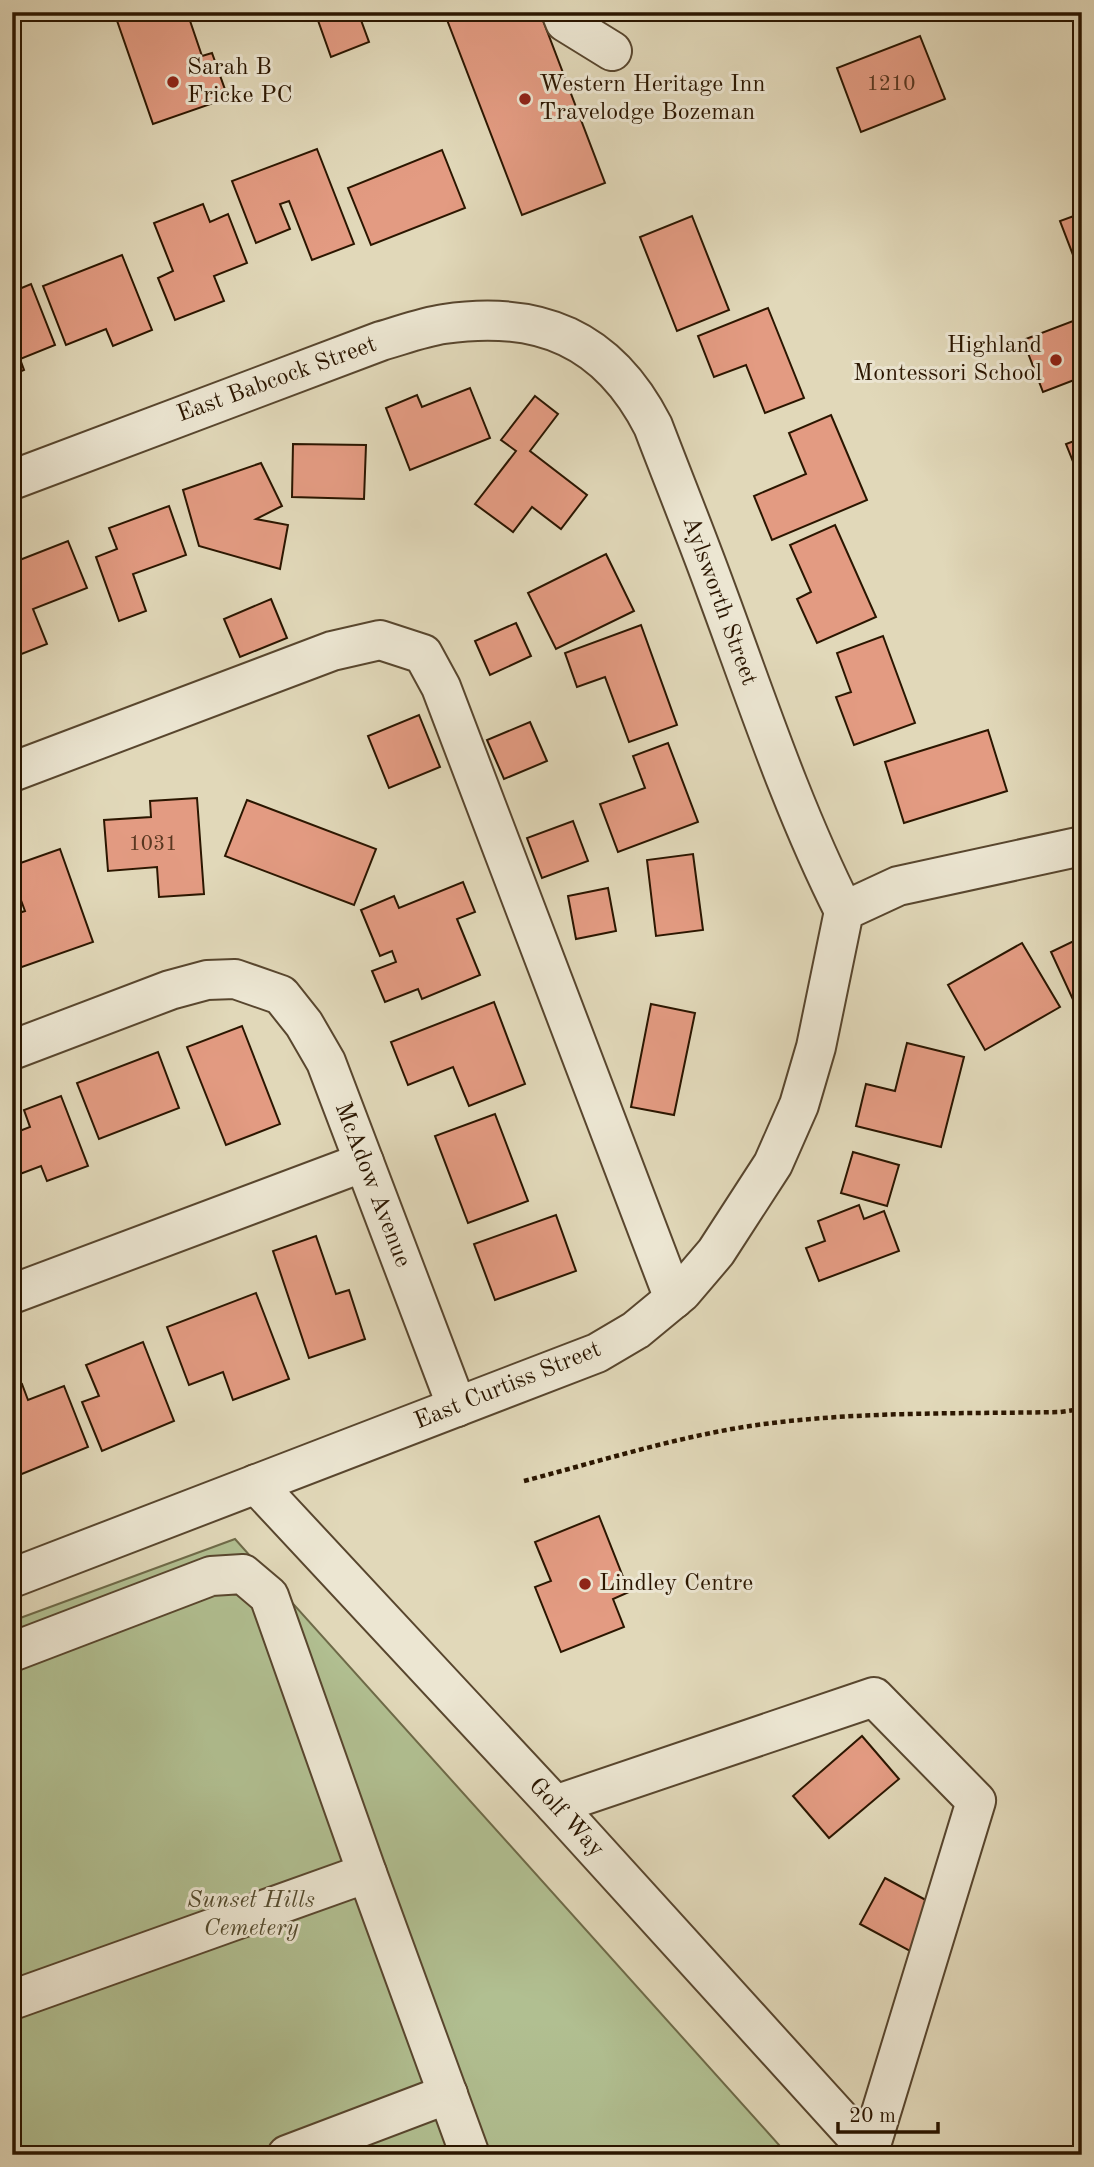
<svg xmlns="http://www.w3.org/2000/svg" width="1094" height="2167" font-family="'Old Standard TT',serif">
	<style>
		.green { fill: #b1bf91; stroke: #6e6a48; stroke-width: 2 }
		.building { fill: #e39b82; stroke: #2b1600; stroke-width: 2 }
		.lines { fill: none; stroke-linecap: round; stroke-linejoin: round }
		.minor-casing { stroke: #58462e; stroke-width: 42 }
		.path { stroke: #2b1600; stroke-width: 4.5; stroke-dasharray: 5 3.5; stroke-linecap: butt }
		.minor { stroke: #ece6d2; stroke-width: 38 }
		.poi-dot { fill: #8f2418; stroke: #ece6d2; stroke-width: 2.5 }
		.labels { text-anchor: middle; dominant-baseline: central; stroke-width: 6; stroke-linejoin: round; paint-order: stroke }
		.number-label { font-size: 21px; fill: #593720 }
		.poi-label { font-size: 24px; fill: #2b1600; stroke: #ece6d2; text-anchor: start }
		.street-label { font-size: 24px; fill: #2b1600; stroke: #ece6d2 }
		.park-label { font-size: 24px; font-style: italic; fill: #53492c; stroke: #ece6d2 }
	</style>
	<rect width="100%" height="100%" fill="#e1d8b9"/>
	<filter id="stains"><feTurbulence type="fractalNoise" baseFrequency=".00286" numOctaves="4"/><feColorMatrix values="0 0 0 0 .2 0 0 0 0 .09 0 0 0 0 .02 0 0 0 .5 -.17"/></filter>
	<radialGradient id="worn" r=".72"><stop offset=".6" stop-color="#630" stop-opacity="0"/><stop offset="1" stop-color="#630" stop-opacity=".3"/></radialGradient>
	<polygon class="green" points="235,1539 788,2155 12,2155 12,1621"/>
	<g class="building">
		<polygon points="114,12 187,12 202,56 212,53 228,98 153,124"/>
		<polygon points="315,12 358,12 369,42 331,57"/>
		<polygon points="444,12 547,12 541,15 605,183 522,215"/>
		<polygon points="817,12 869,12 868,21 817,18"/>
		<polygon points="971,12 1026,12 1026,15 972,20"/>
		<polygon points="920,36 945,99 861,132 837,68"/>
		<polygon points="317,149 354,244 312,260 289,201 280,204 290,229 256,243 232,181"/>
		<polygon points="442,150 465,208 371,245 348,188"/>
		<polygon points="203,204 210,222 228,214 247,263 214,276 224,301 175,320 158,278 173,271 154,223"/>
		<polygon points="1082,213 1082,267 1078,268 1060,221"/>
		<polygon points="692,216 729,310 677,331 640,237"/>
		<polygon points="122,255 152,330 113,346 106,329 66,345 43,286"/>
		<polygon points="31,284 55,345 20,359 24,370 12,375 12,292"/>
		<polygon points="768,308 804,398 765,413 746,365 714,377 698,336"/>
		<polygon points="1073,321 1082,344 1082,377 1043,392 1023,340"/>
		<polygon points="470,388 490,438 410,470 386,408 417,395 422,407"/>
		<polygon points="535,396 558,414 530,451 587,495 561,529 532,507 513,532 475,504 516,451 501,440"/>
		<polygon points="831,415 867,500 772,540 754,496 806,474 789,433"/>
		<polygon points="1082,438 1082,479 1080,479 1066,444"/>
		<polygon points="293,444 366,445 364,499 292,497"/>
		<polygon points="261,463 282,506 256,519 288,525 280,569 199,546 183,490"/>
		<polygon points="169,506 186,555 133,574 146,611 119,621 96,557 117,549 109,528"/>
		<polygon points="835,525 876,617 817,643 797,599 811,592 790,545"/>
		<polygon points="68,541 87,588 33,609 47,644 19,655 12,638 12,563"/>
		<polygon points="606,554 634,611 556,649 528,593"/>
		<polygon points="271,599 287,638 240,657 224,619"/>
		<polygon points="516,623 531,656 490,675 475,641"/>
		<polygon points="641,625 677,725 629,742 605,677 577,687 565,653"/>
		<polygon points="883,636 915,723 854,745 836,697 851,692 837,653"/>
		<polygon points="419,715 440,767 389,788 368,736"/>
		<polygon points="530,722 547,761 504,779 487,740"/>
		<polygon points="988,730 1007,791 904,823 885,762"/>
		<polygon points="668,743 698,822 618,852 600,804 645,788 633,756"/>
		<polygon points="197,798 204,894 159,897 157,867 108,871 104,820 151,817 150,801"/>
		<polygon points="247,800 376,849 354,905 225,856"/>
		<polygon points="573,821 588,861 542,878 527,838"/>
		<polygon points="60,849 93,942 19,968 12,948 12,915 25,911 12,876 12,866"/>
		<polygon points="693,854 703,930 656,936 647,860"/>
		<polygon points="463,882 475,912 457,919 480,975 422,999 418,989 385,1002 372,971 396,962 392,951 380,956 361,910 394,896 399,908"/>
		<polygon points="608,888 616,931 576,939 568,896"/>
		<polygon points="1082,937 1082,1001 1075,1004 1051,952"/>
		<polygon points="1022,943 1060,1007 985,1050 948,985"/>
		<polygon points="494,1002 525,1084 469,1106 453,1067 408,1085 391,1042"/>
		<polygon points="651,1004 695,1013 674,1115 631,1107"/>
		<polygon points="242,1026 280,1124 226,1145 187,1047"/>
		<polygon points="907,1043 964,1057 941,1147 856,1126 866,1084 895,1091"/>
		<polygon points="158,1052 179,1108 99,1139 77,1083"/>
		<polygon points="61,1096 88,1166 47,1181 41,1166 12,1177 12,1134 30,1127 24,1110"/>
		<polygon points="495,1114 528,1201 468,1223 435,1136"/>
		<polygon points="853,1152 899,1165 887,1206 841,1193"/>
		<polygon points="859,1205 864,1219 884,1211 899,1251 819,1281 806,1248 825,1241 818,1221"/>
		<polygon points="556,1215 576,1271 495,1300 474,1244"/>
		<polygon points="316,1236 336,1294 349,1290 365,1339 309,1358 273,1251"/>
		<polygon points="256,1293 289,1379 233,1400 223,1372 189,1385 167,1327"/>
		<polygon points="143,1342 174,1421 102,1451 82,1402 99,1396 86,1365"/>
		<polygon points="22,1384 28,1400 64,1386 88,1447 12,1478 12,1388"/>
		<polygon points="599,1516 629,1592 613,1599 624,1627 561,1652 535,1587 551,1581 535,1542"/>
		<polygon points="862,1736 899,1779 829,1838 793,1796"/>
		<polygon points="885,1878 935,1905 910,1951 860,1924"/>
	</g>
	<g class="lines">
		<defs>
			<g id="minor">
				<polyline points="561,12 565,22 612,51"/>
				<path d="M12 480 381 341C402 335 423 327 444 324 539 310 608 338 653 426 674 481 696 535 716 590 756 698 792 808 844 911"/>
				<polyline points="12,772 332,651 380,640 423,654 441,687 674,1299"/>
				<polyline points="12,1050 170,990 207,980 235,979 281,995 304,1024 326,1062 457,1407"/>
				<polyline points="12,1294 364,1162"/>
				<polyline points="256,1484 555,1805 873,2155"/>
				<polyline points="12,1578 597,1353 636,1330 682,1292 716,1252 773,1164 799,1105 816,1047 844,911 898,886 1082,846"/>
				<polyline points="12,1652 211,1576 243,1574 269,1596 367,1873"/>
				<polyline points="555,1805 874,1697 976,1801 868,2155"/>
				<polyline points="12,2000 367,1873 470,2155"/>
				<polyline points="287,2155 448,2094"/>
			</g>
		</defs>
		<use href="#minor" class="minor-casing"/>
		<path class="path" d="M524 1481C601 1461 679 1436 757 1425 857 1411 960 1414 1060 1412L1082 1409"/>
		<use href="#minor" class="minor"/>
	</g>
	<g class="poi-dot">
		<circle cx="173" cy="82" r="7"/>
		<circle cx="525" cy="99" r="7"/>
		<circle cx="1056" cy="360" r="7"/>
		<circle cx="585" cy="1584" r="7"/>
	</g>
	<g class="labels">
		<g class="number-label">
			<text x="891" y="84">1210</text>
			<text x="153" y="844">1031</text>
		</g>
		<g class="poi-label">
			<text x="187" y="68">Sarah B<tspan x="187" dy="28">Fricke PC</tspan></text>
			<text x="539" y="85">Western Heritage Inn<tspan x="539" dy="28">Travelodge Bozeman</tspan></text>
			<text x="1042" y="346" text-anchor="end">Highland<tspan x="1042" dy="28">Montessori School</tspan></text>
			<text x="599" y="1584">Lindley Centre</text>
		</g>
		<g class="street-label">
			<text transform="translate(277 380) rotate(-20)">East Babcock Street</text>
			<text transform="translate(719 601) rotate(70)">Aylsworth Street</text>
			<text transform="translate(372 1185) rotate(69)">McAdow Avenue</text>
			<text transform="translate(508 1386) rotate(-22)">East Curtiss Street</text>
			<text transform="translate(566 1818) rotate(47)">Golf Way</text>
		</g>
		<g class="park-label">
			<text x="251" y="1901">Sunset Hills<tspan x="251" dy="28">Cemetery</tspan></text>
		</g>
	</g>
	<rect width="1094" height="2167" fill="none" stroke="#e1d8b9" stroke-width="42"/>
	<rect x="14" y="14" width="1066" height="2139" fill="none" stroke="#2b1600" stroke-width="3.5"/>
	<rect x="21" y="21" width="1052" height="2125" fill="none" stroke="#2b1600" stroke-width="2"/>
	<path d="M838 2122v10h100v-10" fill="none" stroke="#2b1600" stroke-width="3.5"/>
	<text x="849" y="2122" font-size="21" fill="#2b1600" stroke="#ece6d2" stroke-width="5" paint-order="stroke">20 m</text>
	<rect width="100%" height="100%" filter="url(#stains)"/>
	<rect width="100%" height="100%" fill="url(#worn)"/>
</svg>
